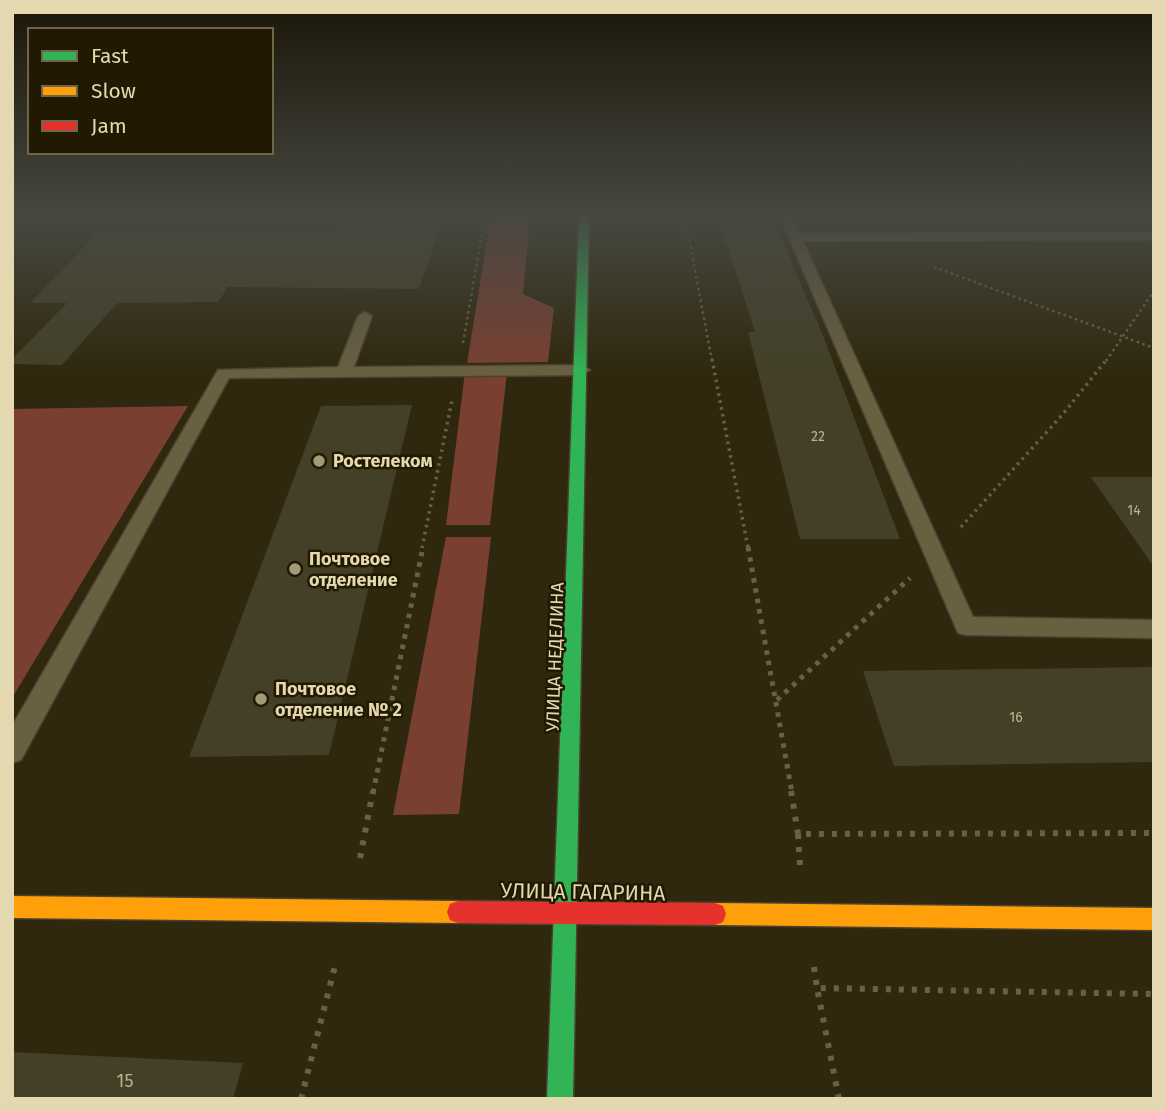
<svg xmlns="http://www.w3.org/2000/svg" width="1166" height="1111" font-family="'Fira Sans',sans-serif">
	<style>
		.green { fill: #794032 }
		.building { fill: #434027 }
		.lines { fill: none; stroke-linecap: round; stroke-linejoin: round }
		.lane-casing { stroke: #49422d; stroke-width: 3 }
		.fast-casing { stroke: #49422d; stroke-width: 3 }
		.slow-casing { stroke: #49422d; stroke-width: 3 }
		.jam-casing { stroke: #49422d; stroke-width: 3 }
		.path-far3 { stroke: #686148; stroke-width: 2.5; stroke-dasharray: 2.5 3.5; stroke-linecap: butt }
		.path-far2 { stroke: #686148; stroke-width: 3.5; stroke-dasharray: 2.5 4.5; stroke-linecap: butt }
		.path-far1 { stroke: #686148; stroke-width: 5; stroke-dasharray: 4.5 6; stroke-linecap: butt }
		.path { stroke: #686148; stroke-width: 6; stroke-dasharray: 5 8; stroke-linecap: butt }
		.lane { fill: #696042; fill-rule: evenodd }
		.fast { fill: #30b455; fill-rule: evenodd }
		.slow { fill: #ff9f0a; fill-rule: evenodd }
		.jam { fill: #e5322d; fill-rule: evenodd }
		.poi-dot { fill: #a59a77; stroke: #211901; stroke-width: 2.5 }
		.labels { text-anchor: middle; dominant-baseline: central; stroke-width: 5; stroke-linejoin: round; paint-order: stroke }
		.number-label { font-size: 14px; fill: #bcb28e }
		.poi-label { font-size: 18px; font-weight: bold; fill: #e4d8b0; stroke: #211901; text-anchor: start }
		.street-label { font-size: 18px; fill: #e4d8b0; stroke: #211901 }
		.near-number-label { font-size: 18px; fill: #bcb28e }
		.near-street-label { font-size: 21px; fill: #e4d8b0; stroke: #211901 }
	</style>
	<rect width="100%" height="100%" fill="#2f280e"/>
	<g class="green">
		<polygon points="491,217 530,217 523,294 554,308 548,362 467,363"/>
		<polygon points="465,372 507,372 490,525 446,525"/>
		<polygon points="188,406 12,698 12,409"/>
		<polygon points="446,537 491,537 459,814 393,815"/>
	</g>
	<g class="building">
		<polygon points="718,217 772,217 824,338 900,539 800,539 748,332 755,332"/>
		<polygon points="337,223 441,224 419,289 228,287 218,302 117,303 62,365 12,364 12,359 67,303 30,303 98,233 332,232"/>
		<polygon points="412,405 329,755 189,757 321,406"/>
		<polygon points="1091,477 1154,477 1154,567"/>
		<polygon points="1154,667 1154,762 894,766 863,671"/>
		<polygon points="12,1052 243,1063 233,1099 12,1099"/>
	</g>
	<g class="lines">
		<defs>
			<g id="lane">
				<polygon points="780,217 792,217 799,233 1154,232 1154,240 803,241 973,617 1154,620 1154,638 966,635 958,633"/>
				<polygon points="365,312 372,316 354,367 582,365 590,370 582,375 229,378 21,760 12,763 12,726 218,370 338,367 358,316"/>
			</g>
			<polygon id="fast" points="579,217 589,217 573,1099 547,1099"/>
			<g id="slow">
				<polygon points="12,896 458,901 466,904 469,912 466,920 458,923 12,918"/>
				<polygon points="715,903 1154,908 1154,930 715,925 707,922 704,914 707,906"/>
			</g>
			<polygon id="jam" points="458,901 715,903 723,906 726,914 723,922 715,925 458,923 450,920 447,912 450,904"/>
		</defs>
		<use href="#lane" class="lane-casing"/>
		<use href="#fast" class="fast-casing"/>
		<use href="#slow" class="slow-casing"/>
		<use href="#jam" class="jam-casing"/>
		<g class="path-far3">
			<polyline points="685,217 712,361"/>
			<polyline points="934,267 1154,348"/>
			<polyline points="463,343 485,217"/>
			<polyline points="1106,361 1154,291"/>
		</g>
		<g class="path-far2">
			<polyline points="712,359 748,548"/>
			<polyline points="961,527 1063,414 1107,359"/>
			<polyline points="422,548 452,400"/>
		</g>
		<g class="path-far1">
			<polyline points="748,547 792,793"/>
			<polyline points="777,700 910,578"/>
			<polyline points="373,793 423,547"/>
		</g>
		<g class="path">
			<polyline points="791,791 798,834"/>
			<polyline points="360,858 373,791"/>
			<polyline points="800,865 798,834 1154,833"/>
			<polyline points="814,967 817,988"/>
			<polyline points="301,1099 336,962"/>
			<polyline points="839,1099 817,988 1154,994"/>
		</g>
		<use href="#lane" class="lane"/>
		<use href="#fast" class="fast"/>
		<use href="#slow" class="slow"/>
		<use href="#jam" class="jam"/>
	</g>
	<linearGradient id="sky" x2="0" y2="1"><stop stop-color="#1a1608"/><stop offset="0.58" stop-color="#474841"/><stop offset="1" stop-color="#474841" stop-opacity="0"/></linearGradient>
	<rect width="1166" height="372" fill="url(#sky)"/>
	<g class="poi-dot">
		<circle cx="319" cy="461" r="7"/>
		<circle cx="295" cy="569" r="7"/>
		<circle cx="261" cy="699" r="7"/>
	</g>
	<g class="labels">
		<g class="number-label">
			<text x="818" y="436">22</text>
			<text x="1134" y="510">14</text>
			<text x="1016" y="717">16</text>
		</g>
		<g class="poi-label">
			<text x="333" y="461">Ростелеком</text>
			<text x="309" y="559">Почтовое<tspan x="309" dy="21">отделение</tspan></text>
			<text x="275" y="689">Почтовое<tspan x="275" dy="21">отделение № 2</tspan></text>
		</g>
		<g class="street-label">
			<text transform="translate(555 657) rotate(-88)">УЛИЦА НЕДЕЛИНА</text>
		</g>
		<g class="near-number-label">
			<text x="125" y="1081">15</text>
		</g>
		<g class="near-street-label">
			<text transform="translate(583 892) rotate(1)">УЛИЦА ГАГАРИНА</text>
		</g>
	</g>
	<rect width="1166" height="1111" fill="none" stroke="#e4d8b0" stroke-width="28"/>
	<rect x="28" y="28" width="245" height="126" fill="#211901" stroke="#6f6547" stroke-width="2"/>
	<rect x="42" y="51" width="35" height="10" fill="#30b455" stroke="#6f6547" stroke-width="2"/>
	<text x="91" y="63" font-size="21" fill="#e4d8b0">Fast</text>
	<rect x="42" y="86" width="35" height="10" fill="#ff9f0a" stroke="#6f6547" stroke-width="2"/>
	<text x="91" y="98" font-size="21" fill="#e4d8b0">Slow</text>
	<rect x="42" y="121" width="35" height="10" fill="#e5322d" stroke="#6f6547" stroke-width="2"/>
	<text x="91" y="133" font-size="21" fill="#e4d8b0">Jam</text>
</svg>
